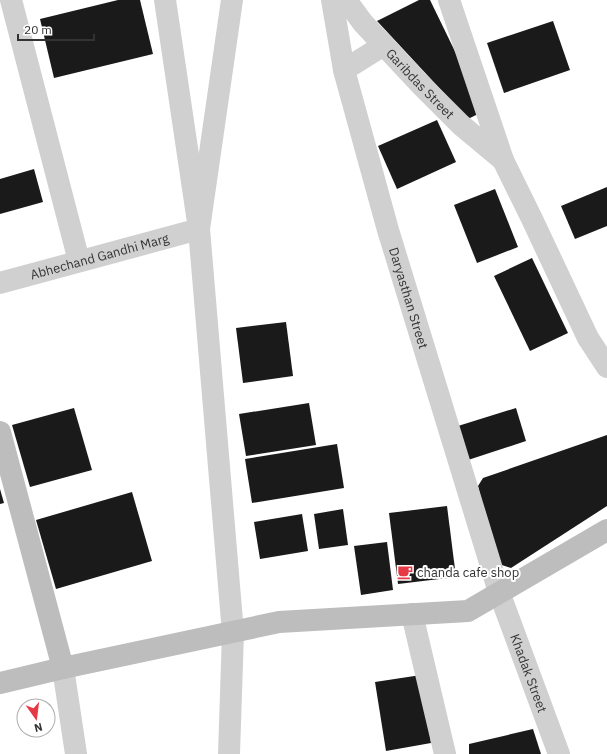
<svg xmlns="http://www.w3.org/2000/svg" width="607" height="754" font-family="'IBM Plex Sans',sans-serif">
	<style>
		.building { fill: #1a1a1a }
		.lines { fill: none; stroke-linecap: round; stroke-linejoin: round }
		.street { stroke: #d0d0d0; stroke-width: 22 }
		.secondary { stroke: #bdbdbd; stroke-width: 22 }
		.labels { text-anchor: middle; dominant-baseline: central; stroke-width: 4; stroke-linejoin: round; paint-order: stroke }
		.street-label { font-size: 13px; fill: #333; stroke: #fff }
		.poi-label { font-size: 13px; fill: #333; stroke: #fff; text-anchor: start }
	</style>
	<rect width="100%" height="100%" fill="#fff"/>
	<g class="building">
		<polygon points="118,0 140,0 153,54 54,78 40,19"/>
		<polygon points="419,0 430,0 484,111 468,119 377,21"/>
		<polygon points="553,21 570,70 504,93 487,43"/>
		<polygon points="437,120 456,162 397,189 378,146"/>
		<polygon points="34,169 43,202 0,214 0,179"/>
		<polygon points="607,187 607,226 575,239 561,206"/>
		<polygon points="495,189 518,247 477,263 454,205"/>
		<polygon points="532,258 568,333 530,351 494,276"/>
		<polygon points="286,322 293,376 243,383 236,328"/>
		<polygon points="309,403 316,445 246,456 239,414"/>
		<polygon points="74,408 92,470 30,487 12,425"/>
		<polygon points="516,408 526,441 468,460 458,426"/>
		<polygon points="607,435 607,506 511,568 496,563 478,486 483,478"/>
		<polygon points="337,444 344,488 252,503 245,459"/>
		<polygon points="0,489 4,503 0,504"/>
		<polygon points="132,492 152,561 56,589 36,520"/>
		<polygon points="447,506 456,577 398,584 389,513"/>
		<polygon points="343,509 348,545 319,549 314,514"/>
		<polygon points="302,514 308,551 260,559 254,522"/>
		<polygon points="387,542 393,590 361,595 354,546"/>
		<polygon points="421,675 431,743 386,751 375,682"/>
		<polygon points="533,729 541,754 469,754 469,744"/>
	</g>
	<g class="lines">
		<g class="street">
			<polyline points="11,0 79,261"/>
			<path id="s1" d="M332 0 344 70 388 230 499 592 559 754"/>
			<path id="s2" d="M346 0 363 23 422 86 461 125 503 160"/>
			<polyline points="449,0 503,160 532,219 588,338 607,367"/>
			<polyline points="344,70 384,45"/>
			<path id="s3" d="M0 283 199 229 165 0"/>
			<polyline points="412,614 445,754"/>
			<polyline points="63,668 76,754"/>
			<polyline points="229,754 233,633 199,229 232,0"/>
		</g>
		<g class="secondary">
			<polyline points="0,432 63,668"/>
			<polyline points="0,683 63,668 279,622 468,611 607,530"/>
		</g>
	</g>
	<defs>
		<symbol id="cafe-bare" viewBox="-9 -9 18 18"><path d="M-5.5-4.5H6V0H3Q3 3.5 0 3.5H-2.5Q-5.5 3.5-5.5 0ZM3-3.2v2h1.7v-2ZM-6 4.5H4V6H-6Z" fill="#e63946" stroke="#fff" stroke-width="2.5" paint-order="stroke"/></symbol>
	</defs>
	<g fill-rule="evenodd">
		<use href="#cafe-bare" x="394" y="561" width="22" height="22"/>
	</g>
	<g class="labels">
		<g class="street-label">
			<text stroke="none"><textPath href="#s2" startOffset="112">Garibdas Street</textPath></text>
			<text stroke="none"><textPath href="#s3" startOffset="103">Abhechand Gandhi Marg</textPath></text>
			<text stroke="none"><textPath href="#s1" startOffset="308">Daryasthan Street</textPath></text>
			<text stroke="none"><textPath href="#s1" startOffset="702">Khadak Street</textPath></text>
		</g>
		<g class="poi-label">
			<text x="417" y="572">chanda cafe shop</text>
		</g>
	</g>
	<g transform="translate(36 718) rotate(166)"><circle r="19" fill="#ffffff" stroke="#adadad"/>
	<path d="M0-3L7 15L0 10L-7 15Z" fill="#e63946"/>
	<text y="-6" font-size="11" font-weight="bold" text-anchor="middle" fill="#333333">N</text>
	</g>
	<path d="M18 34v6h76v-6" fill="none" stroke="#333333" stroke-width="2"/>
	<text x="24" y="34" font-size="12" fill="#333333" stroke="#ffffff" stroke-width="3" paint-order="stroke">20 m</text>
</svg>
